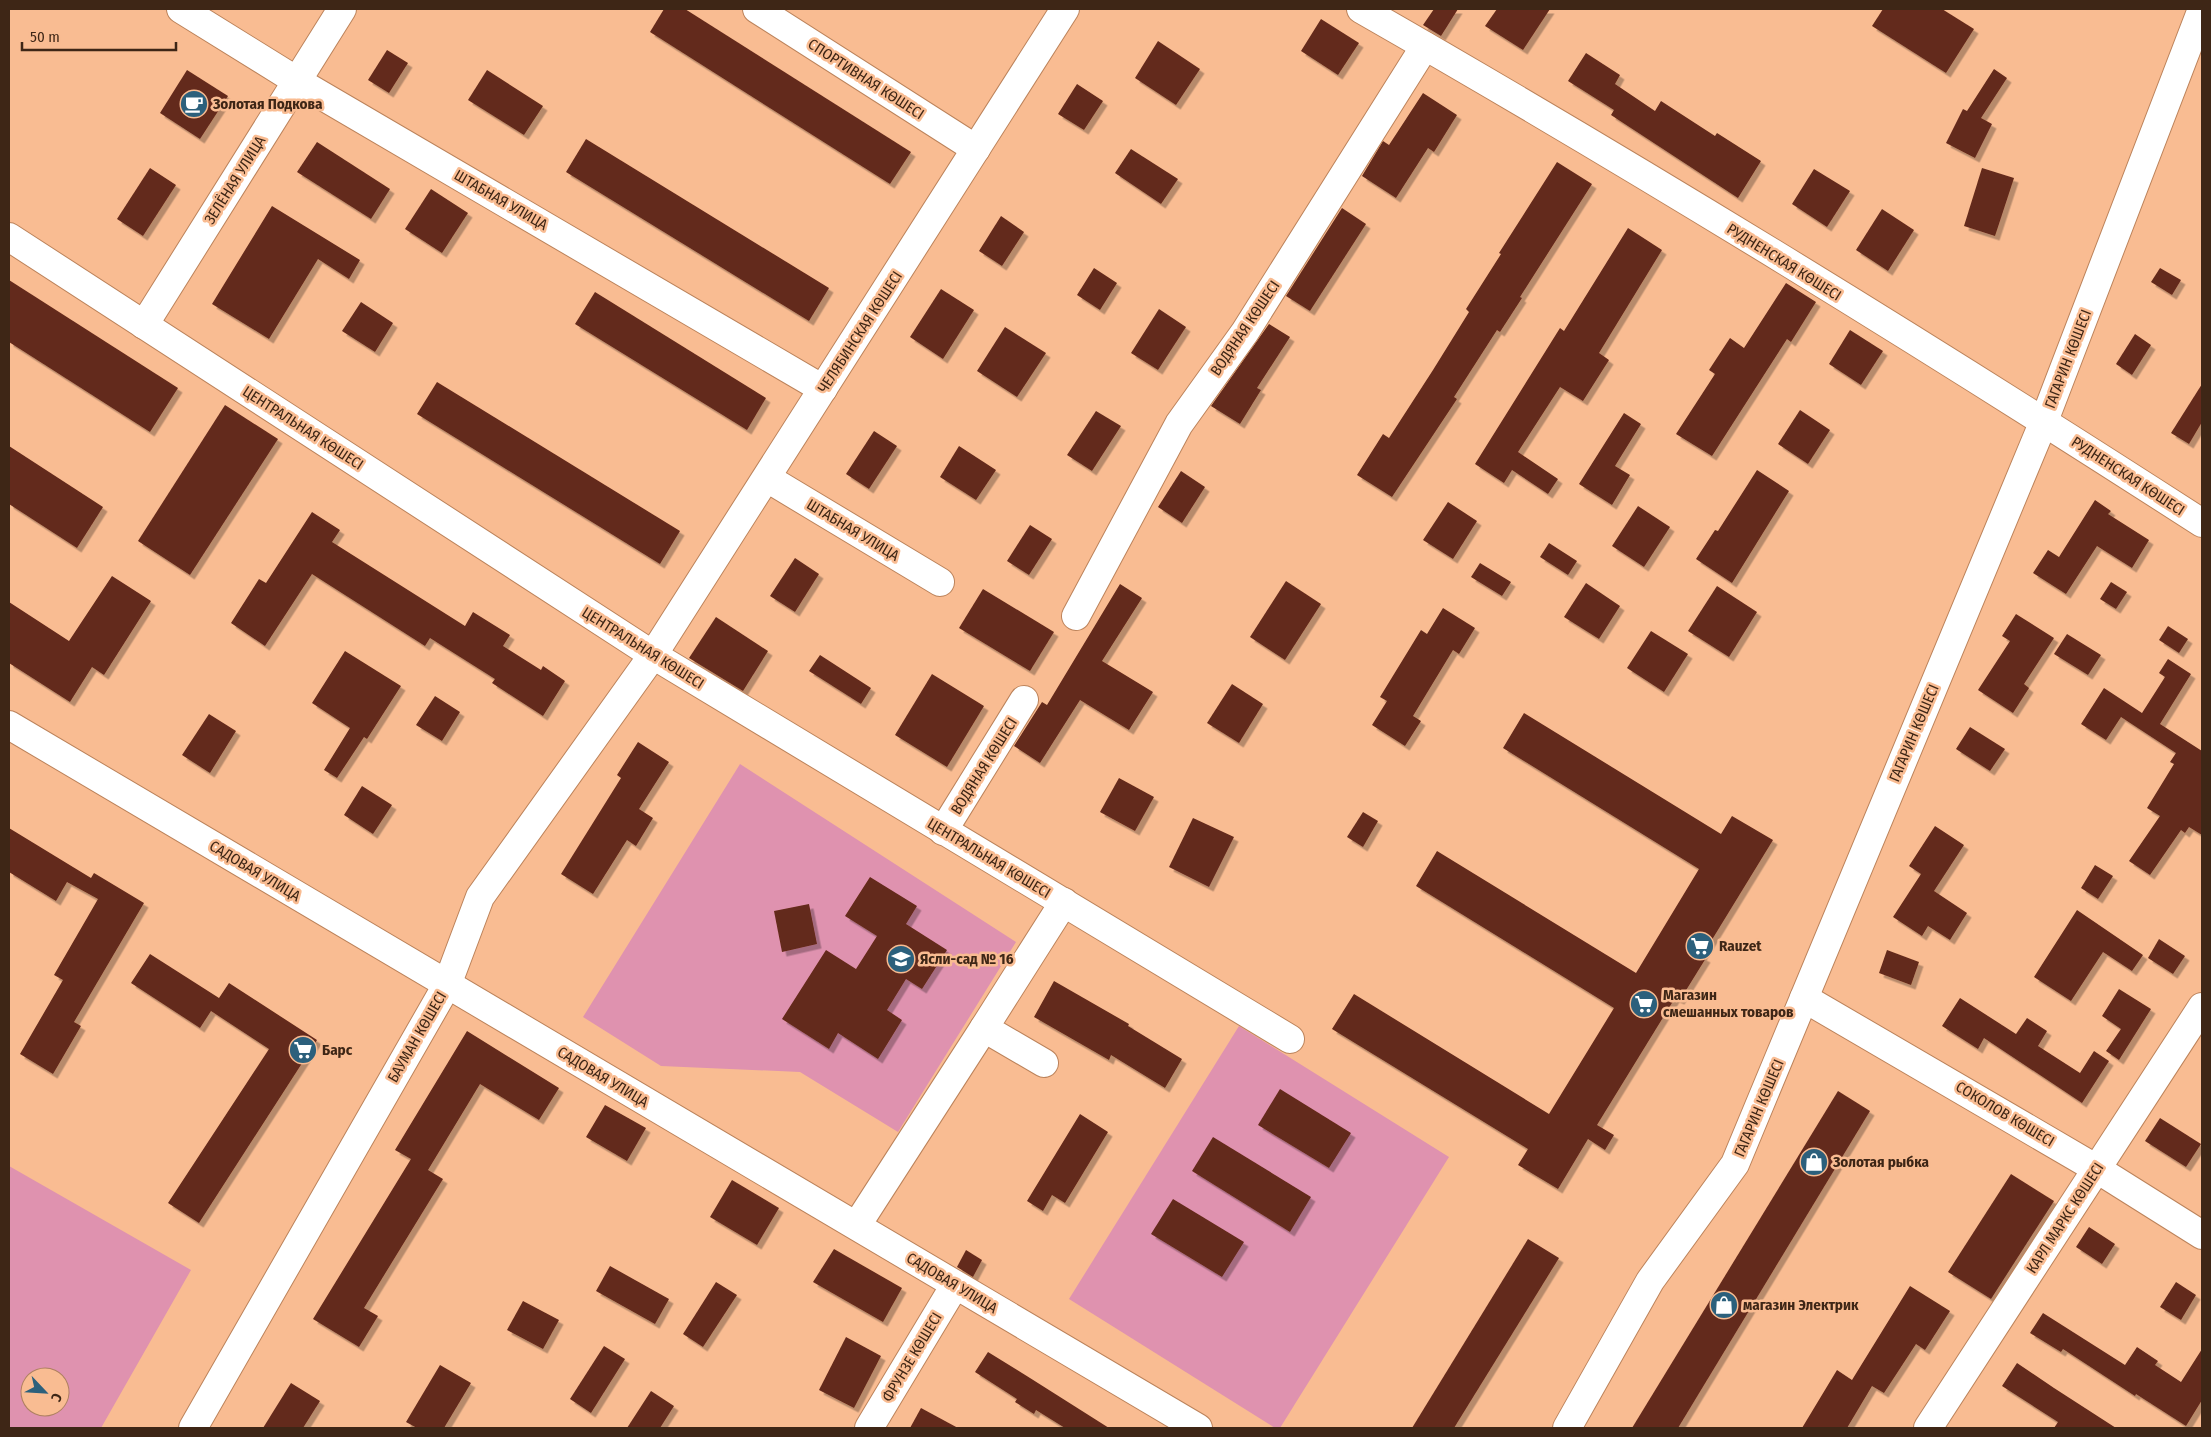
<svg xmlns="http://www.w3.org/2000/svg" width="2211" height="1437" font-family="'Fira Sans Condensed',sans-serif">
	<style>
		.green { fill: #df92af; fill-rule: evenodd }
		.building { fill: #64291a; filter: url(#shadow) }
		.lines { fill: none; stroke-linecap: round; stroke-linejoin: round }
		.minor-casing { stroke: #bc835b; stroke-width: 30 }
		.minor { stroke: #fff; stroke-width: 28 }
		.labels { text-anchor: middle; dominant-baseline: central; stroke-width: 5; stroke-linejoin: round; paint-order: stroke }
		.street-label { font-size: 15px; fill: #3e2616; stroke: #f9bc92 }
		.poi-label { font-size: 15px; font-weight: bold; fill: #3e2616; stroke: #f9bc92; text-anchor: start }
	</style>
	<defs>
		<filter id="shadow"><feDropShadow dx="4.5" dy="4.5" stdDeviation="0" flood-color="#0004"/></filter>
	</defs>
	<rect width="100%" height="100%" fill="#f9bc92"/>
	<g class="green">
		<polygon points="740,764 1016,942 898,1132 800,1072 661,1066 583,1017"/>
		<polygon points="1239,1026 1449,1157 1280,1428 1275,1428 1069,1299"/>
		<path d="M9 1166 191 1270 101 1428H9ZM30 1377H60V1407H30Z"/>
	</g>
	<g class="building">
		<polygon points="664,9 685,9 911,152 890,184 650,32"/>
		<polygon points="1434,9 1458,9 1441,36 1423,25"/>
		<polygon points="1497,9 1550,9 1523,50 1485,26"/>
		<polygon points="1883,9 1942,9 1974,29 1946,73 1872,26"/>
		<polygon points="1321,19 1359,43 1338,75 1301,51"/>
		<polygon points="1158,41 1200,69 1176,105 1135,78"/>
		<polygon points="387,50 408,63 389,93 368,80"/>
		<polygon points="1586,53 1620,75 1615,84 1655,111 1661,101 1715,136 1717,133 1761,161 1738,198 1611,115 1614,110 1568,81"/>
		<polygon points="1994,69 2007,78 1981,118 1992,124 1975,158 1946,143 1963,109 1967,111"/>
		<polygon points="187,70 228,96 200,139 160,113"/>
		<polygon points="487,70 543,106 524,135 468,100"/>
		<polygon points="1077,84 1103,101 1084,130 1058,114"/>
		<polygon points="1423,93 1457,115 1434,152 1428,148 1396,198 1362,176 1383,141 1389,145"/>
		<polygon points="586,139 829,288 809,321 566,172"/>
		<polygon points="317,142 390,189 371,219 297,172"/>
		<polygon points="1131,149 1178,179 1161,204 1115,173"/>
		<polygon points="1557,162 1592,184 1520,297 1522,298 1500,332 1497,330 1454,397 1457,399 1392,497 1357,475 1383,434 1389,438 1433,370 1469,312 1466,309 1501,254 1499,253"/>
		<polygon points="150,168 176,185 143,236 117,219"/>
		<polygon points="1982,168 2014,178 1995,236 1964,226"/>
		<polygon points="1814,169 1850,191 1827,227 1792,204"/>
		<polygon points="431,189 468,213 442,253 405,229"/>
		<polygon points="272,206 360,260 349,279 318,259 269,339 212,304"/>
		<polygon points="1342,208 1366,224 1310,311 1286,296"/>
		<polygon points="1882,209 1914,230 1888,271 1856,250"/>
		<polygon points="1001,216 1024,232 1002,266 979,251"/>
		<polygon points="1628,228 1662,250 1599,353 1609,360 1583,401 1560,387 1518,452 1558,479 1548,494 1512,470 1504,483 1475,464 1560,328 1564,331"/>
		<polygon points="1094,268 1117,283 1100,310 1077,295"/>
		<polygon points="2160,268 2181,280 2172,295 2151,282"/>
		<polygon points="9,280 178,388 150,432 9,342"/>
		<polygon points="1786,283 1816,302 1791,342 1787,339 1712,456 1676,434 1715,374 1709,370 1730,338 1744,348"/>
		<polygon points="941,289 974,310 943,359 910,337"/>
		<polygon points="595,292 766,398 747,430 575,324"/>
		<polygon points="361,302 393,323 375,352 342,331"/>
		<polygon points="1159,309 1186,327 1158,370 1131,353"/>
		<polygon points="1269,324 1290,337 1257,388 1261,390 1240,424 1211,406"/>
		<polygon points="1005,327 1046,353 1017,397 977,371"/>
		<polygon points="1850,330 1883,351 1861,385 1829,364"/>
		<polygon points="2135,334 2151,345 2132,375 2116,364"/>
		<polygon points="437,382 680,531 660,564 417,414"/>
		<polygon points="2202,384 2202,422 2189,444 2171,433"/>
		<polygon points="225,405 278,439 190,575 138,541"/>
		<polygon points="1800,410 1830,430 1808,464 1778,444"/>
		<polygon points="1096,411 1121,426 1092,471 1067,455"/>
		<polygon points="1624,413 1641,424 1615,466 1630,475 1612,505 1579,484"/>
		<polygon points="874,431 897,446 869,489 846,474"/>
		<polygon points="9,446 103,507 77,548 9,504"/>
		<polygon points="959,446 996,470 976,500 940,477"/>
		<polygon points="1757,470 1789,491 1732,583 1696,559 1715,530 1718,531"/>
		<polygon points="1181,471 1205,487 1182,523 1158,507"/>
		<polygon points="2095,500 2111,511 2108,514 2149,540 2132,568 2097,546 2066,594 2033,573 2048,550 2059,557"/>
		<polygon points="1448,502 1477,521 1453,559 1423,540"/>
		<polygon points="1638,506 1670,527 1644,567 1612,546"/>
		<polygon points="312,512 340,530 332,542 465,626 473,612 510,635 503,646 541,670 543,666 565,681 543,716 492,683 495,679 430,638 425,646 312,574 265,646 231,623 259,579 266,583"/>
		<polygon points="1030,525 1052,539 1029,575 1007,561"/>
		<polygon points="1549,543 1577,561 1568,575 1540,557"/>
		<polygon points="795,558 819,574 795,612 770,596"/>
		<polygon points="1480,563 1511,582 1502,596 1471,577"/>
		<polygon points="112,576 151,601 104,675 92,667 70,702 9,663 9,602 69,641"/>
		<polygon points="1286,581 1321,604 1285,660 1250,637"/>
		<polygon points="2111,582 2127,592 2116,609 2100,599"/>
		<polygon points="1586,583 1620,606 1599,639 1564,617"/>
		<polygon points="1120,584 1142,598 1102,661 1153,692 1129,730 1080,700 1040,763 1014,746 1042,702 1047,705"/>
		<polygon points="1717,586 1757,612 1729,657 1688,631"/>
		<polygon points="983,589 1054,632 1030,671 959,628"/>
		<polygon points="1443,608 1475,628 1459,654 1453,650 1413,716 1421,721 1405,746 1372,725 1387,701 1380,697 1421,630 1427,634"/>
		<polygon points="2016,614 2054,638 2024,684 2029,688 2013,713 1978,690 2010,641 2002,636"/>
		<polygon points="716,617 768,651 743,691 689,658"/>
		<polygon points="2168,626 2188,639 2179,653 2159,640"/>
		<polygon points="1651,631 1688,654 1664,692 1627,668"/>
		<polygon points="2067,634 2101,655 2088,675 2054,654"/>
		<polygon points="345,651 401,686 367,739 364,737 337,778 324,770 350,728 312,703"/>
		<polygon points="820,655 871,688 861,704 809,671"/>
		<polygon points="2168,659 2191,674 2160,724 2202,751 2202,835 2189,827 2185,833 2181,830 2150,875 2129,861 2160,816 2147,808 2174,764 2170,762 2176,753 2121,717 2106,740 2081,724 2104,688 2142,713 2165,677 2159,673"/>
		<polygon points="932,674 984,706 947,767 895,735"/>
		<polygon points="1232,684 1263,704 1239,743 1207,723"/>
		<polygon points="435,696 460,712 442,741 416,725"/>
		<polygon points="1524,713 1721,834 1732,816 1773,840 1702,956 1706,958 1680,1000 1675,998 1597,1125 1614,1135 1605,1150 1588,1139 1558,1189 1518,1165 1528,1149 1332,1029 1354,994 1549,1114 1614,1008 1416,886 1437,851 1636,973 1699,869 1503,748"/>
		<polygon points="209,714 236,731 210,773 182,755"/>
		<polygon points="1970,727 2005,749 1990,771 1956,749"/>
		<polygon points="638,742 669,762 639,809 653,818 636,846 627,840 593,894 561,874 621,778 617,775"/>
		<polygon points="1119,778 1154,797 1135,831 1100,812"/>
		<polygon points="362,786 392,805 373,834 344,815"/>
		<polygon points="1363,812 1378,821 1363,847 1347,837"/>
		<polygon points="1193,818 1234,837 1209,887 1169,867"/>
		<polygon points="1935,826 1964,845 1934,891 1967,913 1950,940 1928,926 1922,936 1893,917 1921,874 1909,866"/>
		<polygon points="9,828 91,878 94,873 144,903 74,1022 81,1026 53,1074 20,1054 63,980 54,975 98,899 67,882 56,901 9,872"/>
		<polygon points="2095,865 2113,876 2098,899 2081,888"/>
		<polygon points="870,877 917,906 906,924 947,950 922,989 906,979 887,1010 902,1020 878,1059 838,1033 829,1049 782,1019 826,950 856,969 877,936 845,916"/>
		<polygon points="809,904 817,944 782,952 774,911"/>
		<polygon points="2077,910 2143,955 2132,971 2103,952 2071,1001 2034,977"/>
		<polygon points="2159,939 2185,956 2173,974 2148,958"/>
		<polygon points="1887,950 1919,962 1911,985 1879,973"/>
		<polygon points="150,954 219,998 229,983 317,1040 199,1223 168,1203 269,1049 211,1011 200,1028 131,983"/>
		<polygon points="1054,981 1129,1024 1128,1026 1182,1059 1165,1088 1111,1055 1109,1060 1034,1017"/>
		<polygon points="2119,989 2151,1009 2119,1060 2106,1051 2121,1029 2102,1016"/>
		<polygon points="1960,998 2016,1034 2027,1018 2047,1031 2038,1046 2080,1073 2094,1051 2109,1061 2082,1103 1984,1038 1978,1049 1942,1026"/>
		<polygon points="467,1031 559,1088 539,1120 480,1084 428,1170 443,1179 364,1308 378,1316 359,1347 313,1319 411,1159 395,1150"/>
		<polygon points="1280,1089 1351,1133 1329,1168 1258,1125"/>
		<polygon points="1838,1091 1870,1111 1678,1428 1632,1428"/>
		<polygon points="605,1105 646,1128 627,1161 586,1137"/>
		<polygon points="1080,1114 1108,1132 1065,1203 1052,1195 1043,1211 1027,1201"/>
		<polygon points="2160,1118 2201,1144 2186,1167 2145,1141"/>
		<polygon points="1213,1137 1311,1197 1290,1232 1192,1171"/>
		<polygon points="2011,1174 2054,1201 1991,1299 1948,1272"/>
		<polygon points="732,1180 779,1208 757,1245 710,1217"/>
		<polygon points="1173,1199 1244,1242 1222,1277 1151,1234"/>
		<polygon points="2089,1227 2115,1244 2102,1264 2076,1247"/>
		<polygon points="1528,1239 1559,1258 1454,1428 1412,1428"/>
		<polygon points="834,1249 902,1288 883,1322 813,1282"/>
		<polygon points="966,1250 982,1260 973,1277 957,1267"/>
		<polygon points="610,1266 669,1299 655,1324 596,1291"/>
		<polygon points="716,1282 737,1295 703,1347 683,1334"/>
		<polygon points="2176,1282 2196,1295 2181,1320 2160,1307"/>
		<polygon points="1910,1286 1950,1311 1925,1350 1916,1344 1884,1393 1872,1386 1847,1428 1802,1428 1837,1370 1852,1380"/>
		<polygon points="523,1301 559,1320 543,1349 507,1330"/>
		<polygon points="2043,1313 2125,1365 2137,1347 2158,1361 2155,1365 2181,1382 2202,1349 2202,1400 2186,1426 2136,1394 2135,1396 2063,1349 2061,1352 2030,1333"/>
		<polygon points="846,1337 881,1356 854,1408 819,1390"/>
		<polygon points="604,1346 625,1359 591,1413 570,1399"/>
		<polygon points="988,1352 1030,1378 1109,1428 1065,1428 1036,1410 1034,1414 1015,1402 1017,1399 975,1372"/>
		<polygon points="2017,1363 2054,1388 2116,1428 2054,1428 2058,1422 2002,1386"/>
		<polygon points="440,1365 471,1383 444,1428 417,1428 406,1422"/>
		<polygon points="291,1383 320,1401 303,1428 263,1428"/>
		<polygon points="651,1391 674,1406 660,1428 627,1428"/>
		<polygon points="921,1408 958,1428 910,1428"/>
	</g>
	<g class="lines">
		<defs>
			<g id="minor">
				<polyline points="181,9 297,81 823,389"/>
				<polyline points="757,9 976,149"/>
				<path d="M1361 9C1646 172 1926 345 2202 523"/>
				<polyline points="9,237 653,655 1290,1039"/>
				<polyline points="144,325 342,9"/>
				<polyline points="767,478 940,582"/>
				<polyline points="1076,616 1179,424 1245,332 1425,46"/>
				<polyline points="9,725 1198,1428"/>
				<polyline points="943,831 1024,700"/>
				<polyline points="1804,998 2097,1169 2202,1235"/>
				<polyline points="1044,1063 984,1028 1064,902"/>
				<polyline points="857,1225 984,1028"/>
				<polyline points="193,1428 447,985 480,897 653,655 1065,9"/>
				<polyline points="869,1428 955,1285"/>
				<polyline points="1567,1428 1650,1281 1735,1164 2044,421 2202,9"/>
				<polyline points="1928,1428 2202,1007"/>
			</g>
		</defs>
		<use href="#minor" class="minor-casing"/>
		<use href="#minor" class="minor"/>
	</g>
	<defs>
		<symbol id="cafe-disc" viewBox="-11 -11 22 22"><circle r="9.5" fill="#2c607c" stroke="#f9bc92"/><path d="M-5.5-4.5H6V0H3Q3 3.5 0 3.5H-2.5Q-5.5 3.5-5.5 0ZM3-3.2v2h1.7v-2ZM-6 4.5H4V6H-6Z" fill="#fff"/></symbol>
		<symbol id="supermarket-disc" viewBox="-11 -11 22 22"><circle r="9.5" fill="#2c607c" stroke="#f9bc92"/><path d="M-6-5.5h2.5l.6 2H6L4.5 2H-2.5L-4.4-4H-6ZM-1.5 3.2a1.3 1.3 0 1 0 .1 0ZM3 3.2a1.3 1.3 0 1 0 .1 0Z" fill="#fff"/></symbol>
		<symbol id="school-disc" viewBox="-11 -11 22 22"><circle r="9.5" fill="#2c607c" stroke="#f9bc92"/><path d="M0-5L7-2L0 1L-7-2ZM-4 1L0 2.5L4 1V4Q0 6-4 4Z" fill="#fff"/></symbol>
		<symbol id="shop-disc" viewBox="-11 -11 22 22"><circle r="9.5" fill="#2c607c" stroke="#f9bc92"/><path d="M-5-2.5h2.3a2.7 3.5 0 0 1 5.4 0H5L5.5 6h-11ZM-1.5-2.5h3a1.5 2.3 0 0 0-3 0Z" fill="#fff"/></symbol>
	</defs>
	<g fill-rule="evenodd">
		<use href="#cafe-disc" x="178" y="88" width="32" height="32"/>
		<use href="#supermarket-disc" x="1684" y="930" width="32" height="32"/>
		<use href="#school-disc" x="885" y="943" width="32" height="32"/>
		<use href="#supermarket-disc" x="1628" y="988" width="32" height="32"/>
		<use href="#supermarket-disc" x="287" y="1034" width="32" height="32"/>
		<use href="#shop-disc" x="1798" y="1146" width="32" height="32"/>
		<use href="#shop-disc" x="1708" y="1289" width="32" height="32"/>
	</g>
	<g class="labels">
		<g class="street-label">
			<text transform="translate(866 79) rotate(33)">СПОРТИВНАЯ КӨШЕСІ</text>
			<text transform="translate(235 180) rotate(-58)">ЗЕЛЁНАЯ УЛИЦА</text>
			<text transform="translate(501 200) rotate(30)">ШТАБНАЯ УЛИЦА</text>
			<text transform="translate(1784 262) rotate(32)">РУДНЕНСКАЯ КӨШЕСІ</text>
			<text transform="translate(1245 328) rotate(-56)">ВОДЯНАЯ КӨШЕСІ</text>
			<text transform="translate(860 332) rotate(-57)">ЧЕЛЯБИНСКАЯ КӨШЕСІ</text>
			<text transform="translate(2068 359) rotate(-69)">ГАГАРИН КӨШЕСІ</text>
			<text transform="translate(303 428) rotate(33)">ЦЕНТРАЛЬНАЯ КӨШЕСІ</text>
			<text transform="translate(2128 476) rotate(33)">РУДНЕНСКАЯ КӨШЕСІ</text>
			<text transform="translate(853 530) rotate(31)">ШТАБНАЯ УЛИЦА</text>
			<text transform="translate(643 648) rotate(32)">ЦЕНТРАЛЬНАЯ КӨШЕСІ</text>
			<text transform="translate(1914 733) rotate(-67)">ГАГАРИН КӨШЕСІ</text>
			<text transform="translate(984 766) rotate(-58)">ВОДЯНАЯ КӨШЕСІ</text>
			<text transform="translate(989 858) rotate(31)">ЦЕНТРАЛЬНАЯ КӨШЕСІ</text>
			<text transform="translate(255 871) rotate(31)">САДОВАЯ УЛИЦА</text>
			<text transform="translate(417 1037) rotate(-60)">БАУМАН КӨШЕСІ</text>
			<text transform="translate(603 1077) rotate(31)">САДОВАЯ УЛИЦА</text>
			<text transform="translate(1759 1108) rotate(-67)">ГАГАРИН КӨШЕСІ</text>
			<text transform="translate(2005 1114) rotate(31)">СОКОЛОВ КӨШЕСІ</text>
			<text transform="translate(2065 1218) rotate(-57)">КАРЛ МАРКС КӨШЕСІ</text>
			<text transform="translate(952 1283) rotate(31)">САДОВАЯ УЛИЦА</text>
			<text transform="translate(912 1357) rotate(-59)">ФРУНЗЕ КӨШЕСІ</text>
		</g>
		<g class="poi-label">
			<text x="213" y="104">Золотая Подкова</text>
			<text x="1719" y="946">Rauzet</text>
			<text x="920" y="959">Ясли-сад № 16</text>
			<text x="1663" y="995">Магазин<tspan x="1663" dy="17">смешанных товаров</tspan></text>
			<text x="322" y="1050">Барс</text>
			<text x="1833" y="1162">Золотая рыбка</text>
			<text x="1743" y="1305">магазин Электрик</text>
		</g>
	</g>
	<rect width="2211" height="1437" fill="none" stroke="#3e2616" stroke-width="20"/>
	<g transform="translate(45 1392) rotate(115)"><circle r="24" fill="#f9bc92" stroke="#ae8060"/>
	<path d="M0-4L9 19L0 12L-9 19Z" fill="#2c607c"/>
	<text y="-8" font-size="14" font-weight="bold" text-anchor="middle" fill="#3e2616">С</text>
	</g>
	<path d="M22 42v8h154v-8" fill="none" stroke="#3e2616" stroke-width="2.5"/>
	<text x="30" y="42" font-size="15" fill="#3e2616" stroke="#f9bc92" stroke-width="4" paint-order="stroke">50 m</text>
</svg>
